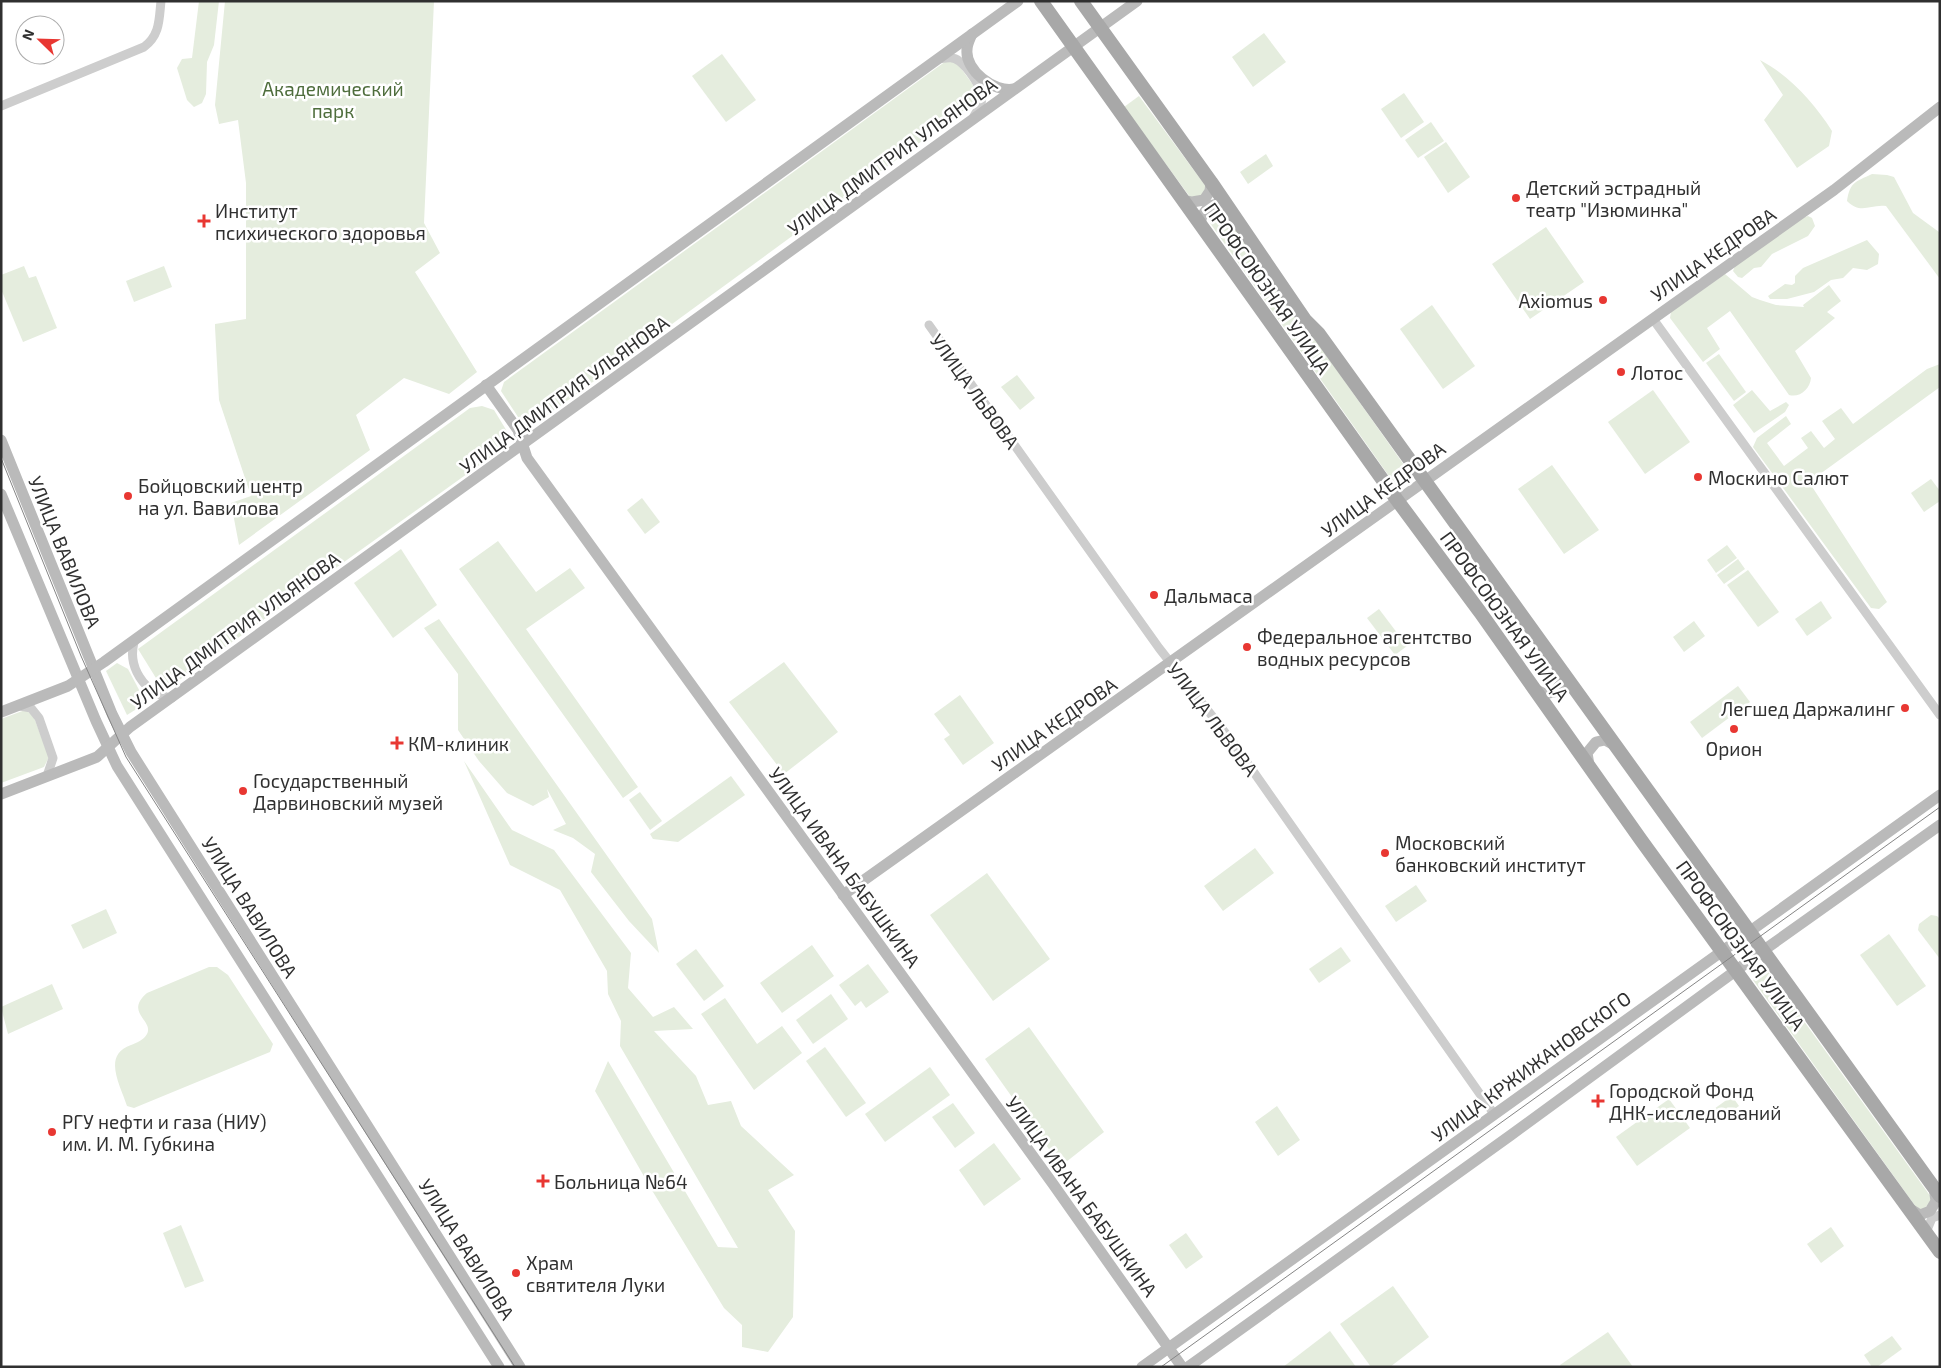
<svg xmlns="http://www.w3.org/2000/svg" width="1941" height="1368" font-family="'Exo 2',sans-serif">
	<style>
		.green { fill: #e5edde }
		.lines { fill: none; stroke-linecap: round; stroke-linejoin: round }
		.street { stroke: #cdcdcd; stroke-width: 9 }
		.secondary { stroke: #bababa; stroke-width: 11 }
		.primary { stroke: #a8a8a8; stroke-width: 14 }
		.tram { stroke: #858585; stroke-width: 1 }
		.poi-dot { fill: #e83732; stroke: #fff; stroke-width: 2 }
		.labels { text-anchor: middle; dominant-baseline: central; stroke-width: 5; stroke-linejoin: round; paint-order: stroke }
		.park-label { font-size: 19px; fill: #4e6d3c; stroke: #fff }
		.street-label { font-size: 19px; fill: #303030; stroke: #fff }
		.poi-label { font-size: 19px; fill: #303030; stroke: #fff; text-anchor: start }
	</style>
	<rect width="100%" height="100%" fill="#fff"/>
	<g class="green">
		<polygon points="199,1 219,1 214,45 207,62 206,94 202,103 194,107 187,100 177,68 182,59 192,58"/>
		<polygon points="225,1 434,1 424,223 440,253 415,272 477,372 449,394 404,378 356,415 370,450 239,545 231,503 251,496 219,400 215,327 215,324 246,319 246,183 238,120 219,124 215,105"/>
		<polygon points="1264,33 1286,62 1253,87 1232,57"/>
		<polygon points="722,54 756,100 726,122 692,76"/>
		<path d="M1760 60C1790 76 1814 103 1832 131L1829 146 1797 168 1764 120 1783 95Z"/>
		<polygon points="946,61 957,63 979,93 974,103 534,425 528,427 522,423 501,391 504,382"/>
		<polygon points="1404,93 1424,122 1401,138 1381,109"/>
		<polygon points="1139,96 1207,188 1206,195 1190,197 1124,107"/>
		<polygon points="1431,122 1444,141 1418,158 1405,140"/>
		<polygon points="1446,142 1470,177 1448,193 1424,157"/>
		<polygon points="1266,154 1273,166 1248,184 1240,172"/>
		<path d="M1872 174 1887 175 1894 177 1913 213 1939 232 1940 279 1886 206C1870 204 1861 215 1847 201 1850 182 1855 182 1872 174Z"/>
		<polygon points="1219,210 1224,211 1409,472 1409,479 1400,487 1396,486 1210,223 1210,214"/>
		<polygon points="1808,216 1812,218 1815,226 1808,236 1772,254 1761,267 1754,268 1742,278 1738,277 1733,271 1735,266 1800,219"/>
		<polygon points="1546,227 1584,282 1530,319 1492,264"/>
		<polygon points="1867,240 1879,254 1878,264 1867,270 1853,268 1843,278 1831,280 1814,292 1787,299 1770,299 1768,296 1785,284 1792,285 1795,283 1795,276 1803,268"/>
		<polygon points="24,266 29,278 36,276 57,328 23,342 1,289 1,275"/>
		<polygon points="164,266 172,287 134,302 126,281"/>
		<path d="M1725 274 1752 297 1760 300 1776 305 1804 307 1803 305 1829 285 1841 301 1827 312 1835 318 1795 351 1811 378C1810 389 1800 398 1789 395L1730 311 1707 328 1720 349 1703 362 1670 318 1671 312Z"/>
		<polygon points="1432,305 1475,366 1443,389 1400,329"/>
		<polygon points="1719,354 1746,392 1734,401 1706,363"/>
		<polygon points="1940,364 1940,387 1809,482 1887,602 1879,609 1871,608 1753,447 1757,438 1786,416 1791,424 1767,443 1784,466 1808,448 1801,438 1811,431 1824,448 1835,439 1822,421 1841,408 1853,424 1927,369"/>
		<polygon points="1017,375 1035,398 1020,410 1001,387"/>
		<polygon points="1653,390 1690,442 1645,474 1608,422"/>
		<polygon points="1752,390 1770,411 1786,402 1789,405 1785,412 1754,433 1733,405"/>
		<polygon points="482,406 494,410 508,433 506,446 164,691 138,649 470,408"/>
		<polygon points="1552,465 1599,530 1564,554 1518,489"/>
		<polygon points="1931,479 1940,491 1940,501 1924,512 1911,493"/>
		<polygon points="642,498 660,522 645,534 627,510"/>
		<polygon points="498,541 536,592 570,568 585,588 526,629 638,787 623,798 459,569"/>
		<polygon points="1727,545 1737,558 1716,573 1707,560"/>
		<polygon points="401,549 437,605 393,638 354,583"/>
		<polygon points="1738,559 1745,569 1724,584 1717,575"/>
		<polygon points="1748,570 1779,612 1758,627 1727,585"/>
		<polygon points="1821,601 1832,618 1807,636 1795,619"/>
		<polygon points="1379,609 1407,646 1395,655 1367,618"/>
		<polygon points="439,619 652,919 659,953 629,921 591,872 595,854 573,838 553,830 566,824 547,789 549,797 533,806 507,793 479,761 458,730 458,674 424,628"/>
		<polygon points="1694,621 1705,636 1684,652 1673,637"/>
		<polygon points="784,662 838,732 784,774 729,702"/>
		<polygon points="117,663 128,669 146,703 127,715 106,671"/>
		<polygon points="1738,686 1750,702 1702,738 1690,722"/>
		<polygon points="960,695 994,743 963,765 944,739 950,735 934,714"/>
		<polygon points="25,710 33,715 49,757 44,767 1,783 1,719"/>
		<polygon points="464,761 512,830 554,850 631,953 628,988 653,1017 674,1007 693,1029 654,1031 696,1076 708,1105 731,1101 741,1126 794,1175 768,1190 795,1231 793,1317 768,1352 742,1347 742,1325 724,1308 653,1192 595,1091 608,1061 718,1247 738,1248 620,1046 621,1021 608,994 607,971 560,890 510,865"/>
		<polygon points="731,776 745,795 678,842 653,839 650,834"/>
		<polygon points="640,792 662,821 650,830 629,800"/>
		<polygon points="1255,848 1274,873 1223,911 1204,886"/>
		<polygon points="987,873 1050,959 993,1001 930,915"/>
		<polygon points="1416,885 1427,901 1396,922 1385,906"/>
		<polygon points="106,909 117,933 83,949 71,925"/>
		<polygon points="1931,915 1937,916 1940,919 1940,959 1918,930 1919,924"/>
		<polygon points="1889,934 1926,986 1897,1006 1860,955"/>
		<polygon points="812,945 834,976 782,1013 760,983"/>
		<polygon points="1341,947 1351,961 1319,983 1309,969"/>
		<polygon points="696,949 724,986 704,1001 676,964"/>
		<polygon points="868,964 889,992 866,1008 861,1001 855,1006 839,985"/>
		<path d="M209 967H217L228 975 273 1044 270 1052 134 1108 127 1106C120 1084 102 1055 131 1045 136 1043 144 1040 147 1034 154 1020 124 1013 147 993Z"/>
		<polygon points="1767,970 1931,1197 1931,1201 1923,1210 1916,1207 1753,980"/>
		<polygon points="52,984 63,1009 8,1034 1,1007"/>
		<polygon points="831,994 848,1019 813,1044 796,1020"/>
		<polygon points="725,998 757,1044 782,1026 802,1053 754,1090 701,1014"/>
		<polygon points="1029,1027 1104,1132 1061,1166 985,1059"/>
		<polygon points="825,1047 866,1103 846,1117 806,1061"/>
		<polygon points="930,1067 950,1095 885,1142 865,1114"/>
		<polygon points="1732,1096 1739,1106 1721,1119 1714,1109"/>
		<polygon points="1669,1099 1690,1128 1637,1166 1616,1137"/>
		<polygon points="953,1103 975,1133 955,1148 932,1117"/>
		<polygon points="1277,1106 1300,1140 1278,1156 1255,1122"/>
		<polygon points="994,1143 1021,1179 984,1206 959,1170"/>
		<polygon points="181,1225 204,1281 185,1288 163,1233"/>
		<polygon points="1831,1227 1844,1246 1821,1263 1807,1244"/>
		<polygon points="1186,1233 1203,1257 1186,1269 1169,1245"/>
		<polygon points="1393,1286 1429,1337 1390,1367 1371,1367 1340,1324"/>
		<polygon points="1330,1331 1356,1367 1283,1367"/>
		<polygon points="1608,1332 1633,1367 1561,1367 1560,1365"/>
		<polygon points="1892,1336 1902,1349 1877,1367 1872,1367 1864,1355"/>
	</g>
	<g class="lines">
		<g class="street">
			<path d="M939 59C946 58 953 56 959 61 967 67 982 87 982 97 982 104 978 110 974 116"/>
			<path d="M1 106 144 47C160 35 159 20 161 1"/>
			<polyline points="1653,319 1940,715"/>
			<polyline points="929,325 1159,648 1234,744 1494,1114"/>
			<path d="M135 639C126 666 144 694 172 698"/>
			<polyline points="20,706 31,708 39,718 53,758 47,776"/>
			<polyline points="1928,1236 1927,1230 1932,1218 1940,1215"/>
		</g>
		<g class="secondary">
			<path d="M972 34C970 39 967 44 967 50 965 70 994 93 1014 89"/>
			<polyline points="1183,200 1192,202 1204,200 1210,191 1211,182"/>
			<polyline points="1200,223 1202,216 1209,206 1225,202"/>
			<polyline points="486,385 518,430 527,458 1053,1184 1182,1367"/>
			<polyline points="1,440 112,714 131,752 520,1367"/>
			<polyline points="1,494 96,721 117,766 499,1367"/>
			<polyline points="1534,689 1545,694 1554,692 1563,682 1561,669"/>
			<polyline points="1,712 68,686 104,662 1018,1"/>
			<polyline points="1589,765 1587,753 1596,742 1605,740 1616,746"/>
			<polyline points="1,794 97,757 130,727 1137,1"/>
			<polyline points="843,895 1834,190 1940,107"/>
			<polyline points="1910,1209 1920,1215 1930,1211 1936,1201 1934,1188"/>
			<polyline points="1142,1367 1940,795"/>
			<polyline points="1188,1367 1511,1135 1764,950 1940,825"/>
		</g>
		<g class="primary">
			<polyline points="1041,1 1397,500 1480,612 1641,840 1940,1252"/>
			<polyline points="1081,1 1211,182 1305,320 1319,334 1940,1196"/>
		</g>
		<g class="tram">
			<polyline points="1,458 81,656 126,757 515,1367"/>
			<polyline points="1161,1367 1940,807"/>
		</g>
	</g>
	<g class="poi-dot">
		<circle cx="1516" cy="198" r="5"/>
		<path d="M201.5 213.5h5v5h5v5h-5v5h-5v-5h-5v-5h5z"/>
		<circle cx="1603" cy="300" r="5"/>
		<circle cx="1621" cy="372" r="5"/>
		<circle cx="1698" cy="477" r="5"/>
		<circle cx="128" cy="496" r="5"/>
		<circle cx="1154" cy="595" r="5"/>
		<circle cx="1247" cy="647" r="5"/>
		<circle cx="1905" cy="708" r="5"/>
		<circle cx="1734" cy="729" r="5"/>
		<path d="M394.5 735.5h5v5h5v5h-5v5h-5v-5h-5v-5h5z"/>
		<circle cx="243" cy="791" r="5"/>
		<circle cx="1385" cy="853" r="5"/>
		<path d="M1595.5 1093.5h5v5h5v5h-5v5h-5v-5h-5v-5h5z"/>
		<circle cx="52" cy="1132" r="5"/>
		<path d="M540.5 1173.5h5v5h5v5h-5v5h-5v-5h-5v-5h5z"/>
		<circle cx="516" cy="1273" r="5"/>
	</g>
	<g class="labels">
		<g class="park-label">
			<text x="333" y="88">Академический<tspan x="333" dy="22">парк</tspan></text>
		</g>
		<g class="street-label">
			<text transform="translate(892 156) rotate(-36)">УЛИЦА ДМИТРИЯ УЛЬЯНОВА</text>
			<text transform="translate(1713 254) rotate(-35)">УЛИЦА КЕДРОВА</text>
			<text transform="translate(1268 288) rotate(55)">ПРОФСОЮЗНАЯ УЛИЦА</text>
			<text transform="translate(975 391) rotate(54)">УЛИЦА ЛЬВОВА</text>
			<text transform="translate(564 394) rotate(-36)">УЛИЦА ДМИТРИЯ УЛЬЯНОВА</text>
			<text transform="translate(1383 489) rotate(-36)">УЛИЦА КЕДРОВА</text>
			<text transform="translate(65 552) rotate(68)">УЛИЦА ВАВИЛОВА</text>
			<text transform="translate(1505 616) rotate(54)">ПРОФСОЮЗНАЯ УЛИЦА</text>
			<text transform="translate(235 630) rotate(-36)">УЛИЦА ДМИТРИЯ УЛЬЯНОВА</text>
			<text transform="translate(1213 719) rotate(53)">УЛИЦА ЛЬВОВА</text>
			<text transform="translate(1054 724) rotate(-35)">УЛИЦА КЕДРОВА</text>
			<text transform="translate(845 867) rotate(54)">УЛИЦА ИВАНА БАБУШКИНА</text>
			<text transform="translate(250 907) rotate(58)">УЛИЦА ВАВИЛОВА</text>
			<text transform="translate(1741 945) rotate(54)">ПРОФСОЮЗНАЯ УЛИЦА</text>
			<text transform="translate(1531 1066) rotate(-36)">УЛИЦА КРЖИЖАНОВСКОГО</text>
			<text transform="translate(1082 1196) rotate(54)">УЛИЦА ИВАНА БАБУШКИНА</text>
			<text transform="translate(467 1249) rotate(58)">УЛИЦА ВАВИЛОВА</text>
		</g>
		<g class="poi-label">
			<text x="1526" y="187">Детский эстрадный<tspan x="1526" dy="22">театр "Изюминка"</tspan></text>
			<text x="215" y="210">Институт<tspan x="215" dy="22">психического здоровья</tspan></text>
			<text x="1593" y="300" text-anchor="end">Axiomus</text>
			<text x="1631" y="372">Лотос</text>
			<text x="1708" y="477">Москино Салют</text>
			<text x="138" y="485">Бойцовский центр<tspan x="138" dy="22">на ул. Вавилова</tspan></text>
			<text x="1164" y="595">Дальмаса</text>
			<text x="1257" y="636">Федеральное агентство<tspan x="1257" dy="22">водных ресурсов</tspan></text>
			<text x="1895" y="708" text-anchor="end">Легшед Даржалинг</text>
			<text x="408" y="743">КМ-клиник</text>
			<text x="1734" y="748" text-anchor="middle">Орион</text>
			<text x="253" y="780">Государственный<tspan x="253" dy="22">Дарвиновский музей</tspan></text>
			<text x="1395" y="842">Московский<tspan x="1395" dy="22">банковский институт</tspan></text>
			<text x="1609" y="1090">Городской Фонд<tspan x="1609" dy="22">ДНК-исследований</tspan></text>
			<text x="62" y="1121">РГУ нефти и газа (НИУ)<tspan x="62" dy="22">им. И. М. Губкина</tspan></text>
			<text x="554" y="1181">Больница №64</text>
			<text x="526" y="1262">Храм<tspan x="526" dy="22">святителя Луки</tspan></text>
		</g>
	</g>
	<rect width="1941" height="1368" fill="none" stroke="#303030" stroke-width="5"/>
	<g transform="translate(40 40) rotate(293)"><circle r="24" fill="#ffffff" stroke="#acacac"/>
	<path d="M0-4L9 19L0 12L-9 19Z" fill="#e83732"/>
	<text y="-8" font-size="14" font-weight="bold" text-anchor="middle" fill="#303030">N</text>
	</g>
</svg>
